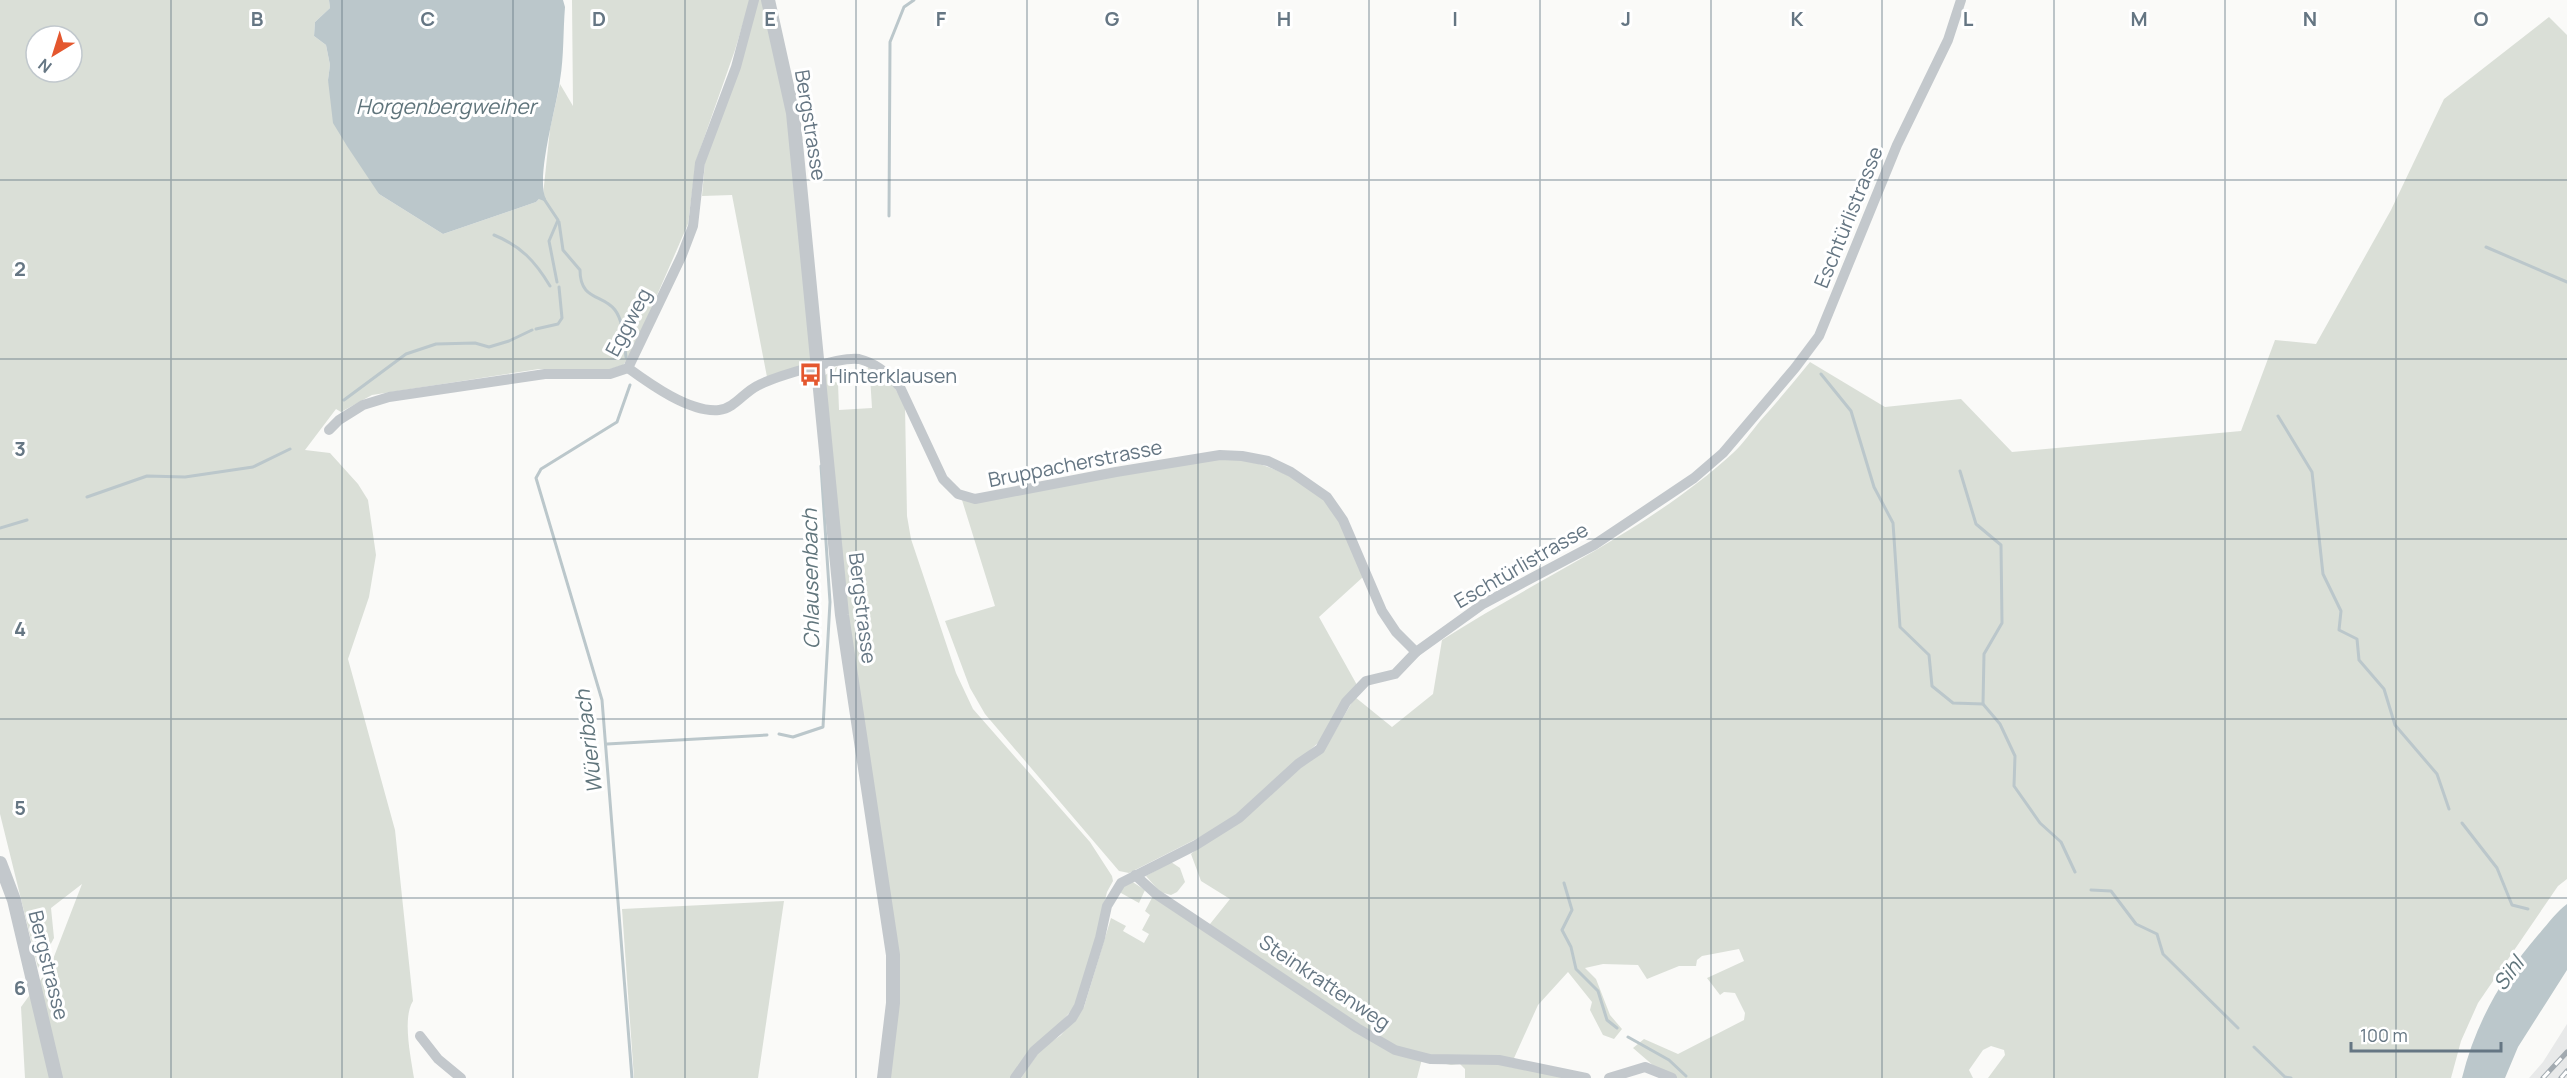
<svg xmlns="http://www.w3.org/2000/svg" width="2567" height="1078" font-family="Manrope,sans-serif">
	<style>
		.built { fill: #e8e9e9 }
		.green { fill: #dadfd7; fill-rule: evenodd }
		.water { fill: #bbc7cb }
		.lines { fill: none; stroke-linecap: round; stroke-linejoin: round }
		.stream { stroke: #bbc7cb; stroke-width: 3 }
		.minor { stroke: #c3c8cc; stroke-width: 10 }
		.tertiary { stroke: #c3c8cc; stroke-width: 14 }
		.rail-casing { stroke: #a2aab0; stroke-width: 5 }
		.rail { stroke: #fff; stroke-width: 3; stroke-dasharray: 9; stroke-linecap: butt }
		.grid { fill: none; stroke: #657683; stroke-width: 1.5; stroke-opacity: 0.55 }
		.labels { text-anchor: middle; dominant-baseline: central; stroke-width: 6; stroke-linejoin: round; paint-order: stroke }
		.street-label { font-size: 20px; fill: #657683; stroke: #fff }
		.poi-label { font-size: 20px; fill: #657683; stroke: #fff; text-anchor: start }
		.water-label { font-size: 21px; font-style: italic; fill: #60757c; stroke: #fff }
		.grid-label { font-size: 20px; text-anchor: middle; font-weight: bold; fill: #657683; stroke: #fff; stroke-width: 6; stroke-linejoin: round; paint-order: stroke }
	</style>
	<rect width="100%" height="100%" fill="#fafaf8"/>
	<polygon class="built" points="2567,1024 2567,1078 2529,1078 2543,1062"/>
	<g class="green">
		<path d="M0 0H329L330 8 315 22 314 36 326 45 330 65 328 80 379 194 443 234 536 202 543 195 550 129 560 84 573 106 572 0H750L735 50 696 161 688 224 631 355 623 365 601 372 539 369 372 395 341 412 336 409 305 450 330 453 358 484 368 500 376 555 369 597 348 659 395 830 413 1001C402 1018 411 1058 414 1078H25L21 1007 50 967 82 884 51 908 54 938 38 968 0 814ZM36 36H72V72H36Z"/>
		<polygon points="758,0 763,0 787,104 813,362 767,377 732,195 702,196 705,162"/>
		<path d="M2549 17 2567 35V879L2558 886 2478 1003 2461 1041 2451 1078H1988L2005 1055 2004 1050 1991 1046 1983 1050 1969 1070 1973 1078H1676L1655 1067 1633 1048 1644 1039 1678 1054 1744 1020 1745 1013 1735 993 1724 992 1720 995 1707 978 1744 961 1739 949 1702 956 1697 960 1696 966H1679L1647 979 1638 965 1603 964 1585 968 1596 979 1610 1015 1622 1029 1614 1039 1603 1035 1590 1010 1592 1002 1568 972 1538 1005 1510 1067 1574 1078H1465V1069L1460 1064 1451 1065 1422 1059 1417 1078H1021L1041 1049 1061 1035 1084 1007 1111 918 1126 926 1123 931 1144 943 1149 934 1142 930 1150 915 1145 911 1153 896 1206 929 1230 899 1201 881 1191 854 1330 740 1355 697 1392 727 1433 694 1442 640C1538 578 1648 531 1733 453 1743 444 1751 432 1760 421 1777 402 1794 382 1810 362L1885 407 1961 399 2012 452 2241 431 2275 340 2316 344 2391 210 2444 99Z"/>
		<polygon points="838,366 832,381 838,383 839,410 872,408 870,376 867,376 868,366 875,369 893,385 905,406 907,516 911,539 956,673 973,709 1090,842 1112,876 1113,881 1107,892 1082,992 1071,1011 1011,1078 887,1078 899,986 851,642 824,376"/>
		<path d="M1232 459C1265 461 1317 484 1335 513 1347 532 1354 556 1363 577L1319 617 1357 685 1318 743 1235 816 1208 833 1129 873 1119 871 985 714 970 688 945 621 995 606 962 500 1200 461Z"/>
		<polygon points="1171,862 1180,868 1185,882 1177,892 1171,895 1160,892 1146,876"/>
		<polygon points="1131,881 1145,890 1139,903 1121,893 1121,888"/>
		<polygon points="784,901 758,1078 634,1078 622,909"/>
	</g>
	<g class="water">
		<path d="M329 0H563L565 7C563 31 564 56 560 80 557 105 535 179 546 199L544 201 539 199 536 202 443 234 379 194 347 146 333 123 328 80 330 65 326 45 314 36 315 22 330 8Z"/>
		<path d="M2567 904V970L2518 1047 2505 1078H2462C2475 1024 2502 977 2538 935 2548 924 2556 912 2567 904Z"/>
	</g>
	<g class="lines">
		<g class="stream">
			<polyline points="544,199 558,220 549,241 557,282"/>
			<polyline points="889,216 890,42 904,7 914,0"/>
			<path d="M559 222 563 250 580 270C580 301 603 294 615 310 624 322 624 343 626 357"/>
			<path d="M494 235C521 246 535 261 550 286"/>
			<polyline points="2486,247 2567,282"/>
			<polyline points="536,329 558,324 562,318 559,287"/>
			<polyline points="1821,374 1851,411 1874,487 1893,523 1900,627 1929,655 1932,686 1953,703 1983,704 2000,724 2015,756 2014,786 2040,823 2061,842 2075,872"/>
			<polyline points="630,385 617,422 541,469 536,478 602,700 632,1078"/>
			<polyline points="344,400 406,354 436,344 475,343 489,347 509,341 532,330"/>
			<polyline points="2278,416 2312,472 2323,574 2341,611 2339,630 2357,639 2359,660 2384,689 2395,725 2437,774 2449,809"/>
			<polyline points="1960,471 1976,524 2001,545 2002,623 1984,654 1983,704"/>
			<polyline points="87,497 147,476 185,477 253,467 290,449"/>
			<polyline points="0,528 27,520"/>
			<polyline points="779,734 793,737 823,727 830,602 821,466"/>
			<polyline points="607,744 767,735"/>
			<polyline points="2462,823 2497,868 2512,905 2528,909"/>
			<polyline points="1564,883 1572,910 1562,930 1571,947 1576,969 1598,991 1607,1020 1617,1028"/>
			<polyline points="2091,890 2111,891 2136,924 2157,934 2163,954 2238,1028"/>
			<polyline points="1628,1037 1669,1060 1686,1076"/>
			<polyline points="2254,1047 2285,1077 2291,1078"/>
		</g>
		<g class="minor">
			<path d="M628 368C650 384 690 413 719 410 735 408 743 393 757 386 773 377 843 356 859 359 876 363 889 374 900 387L943 479 958 494 975 499 1116 472 1220 455 1242 456 1268 461 1291 472 1327 497 1343 520 1382 611 1396 632 1416 652"/>
			<polyline points="329,430 339,420 363,405 389,397 545,374 610,374 628,368 682,255 693,226 700,163 736,67 754,0"/>
			<polyline points="1135,875 1156,894 1357,1028 1395,1050 1430,1059 1499,1060 1586,1078"/>
			<polyline points="420,1036 438,1059 461,1078"/>
			<polyline points="1015,1078 1034,1051 1072,1018 1079,1006 1100,938 1107,906 1121,883 1196,845 1239,818 1298,764 1320,749 1346,702 1366,681 1395,674 1416,652 1483,604 1594,545 1694,478 1723,453 1795,368 1819,336 1897,145 1948,40 1961,0"/>
			<polyline points="1609,1078 1645,1067 1672,1078"/>
		</g>
		<g class="tertiary">
			<polyline points="768,0 793,113 842,615 893,955 893,1003 884,1078"/>
			<polyline points="0,863 14,900 56,1078"/>
		</g>
		<defs>
			<g id="rail">
				<polyline points="2543,1078 2567,1052"/>
				<polyline points="2561,1078 2567,1071"/>
			</g>
		</defs>
		<use href="#rail" class="rail-casing"/>
		<use href="#rail" class="rail"/>
	</g>
	<path class="grid" d="M171 0V1078M342 0V1078M513 0V1078M685 0V1078M856 0V1078M1027 0V1078M1198 0V1078M1369 0V1078M1540 0V1078M1711 0V1078M1882 0V1078M2054 0V1078M2225 0V1078M2396 0V1078M0 180H2567M0 359H2567M0 539H2567M0 719H2567M0 898H2567"/>
	<defs>
		<symbol id="bus-bare" viewBox="-9 -9 18 18"><path d="M-5-6H5V4H4V6H2V4H-2V6H-4V4H-5ZM-3.5-4V0h7V-4ZM-3.5 1.2v1.5H-2V1.2ZM2 1.2v1.5H3.5V1.2Z" fill="#e4572e" stroke="#fff" stroke-width="2.5" paint-order="stroke"/></symbol>
	</defs>
	<g fill-rule="evenodd">
		<use href="#bus-bare" x="794" y="358" width="33" height="33"/>
	</g>
	<g class="labels">
		<g class="street-label">
			<text transform="translate(811 125) rotate(81)">Bergstrasse</text>
			<text transform="translate(1848 217) rotate(-68)">Eschtürlistrasse</text>
			<text transform="translate(628 322) rotate(-62)">Eggweg</text>
			<text transform="translate(1075 463) rotate(-11)">Bruppacherstrasse</text>
			<text transform="translate(1521 565) rotate(-30)">Eschtürlistrasse</text>
			<text transform="translate(863 608) rotate(83)">Bergstrasse</text>
			<text transform="translate(49 965) rotate(76)">Bergstrasse</text>
			<text transform="translate(1325 982) rotate(34)">Steinkrattenweg</text>
		</g>
		<g class="poi-label">
			<text x="829" y="375">Hinterklausen</text>
		</g>
		<g class="water-label">
			<text x="446" y="106">Horgenbergweiher</text>
			<text transform="translate(810 579) rotate(-91)">Chlausenbach</text>
			<text transform="translate(588 742) rotate(-97)">Wüeribach</text>
			<text transform="translate(2508 973) rotate(-53)">Sihl</text>
		</g>
	</g>
	<g class="grid-label">
		<text x="257" y="26">B</text>
		<text x="428" y="26">C</text>
		<text x="599" y="26">D</text>
		<text x="770" y="26">E</text>
		<text x="941" y="26">F</text>
		<text x="1112" y="26">G</text>
		<text x="1284" y="26">H</text>
		<text x="1455" y="26">I</text>
		<text x="1626" y="26">J</text>
		<text x="1797" y="26">K</text>
		<text x="1968" y="26">L</text>
		<text x="2139" y="26">M</text>
		<text x="2310" y="26">N</text>
		<text x="2481" y="26">O</text>
		<text x="20" y="276">2</text>
		<text x="20" y="456">3</text>
		<text x="20" y="636">4</text>
		<text x="20" y="815">5</text>
		<text x="20" y="995">6</text>
	</g>
	<g transform="translate(54 54) rotate(218)"><circle r="28" fill="#ffffff" stroke="#c1c8cd" stroke-width="1.5"/>
	<path d="M0-4.5L10 22L0 15L-10 22Z" fill="#e4572e"/>
	<text y="-9" font-size="16" font-weight="bold" text-anchor="middle" fill="#657683">N</text>
	</g>
	<path d="M2351 1042v9h150v-9" fill="none" stroke="#657683" stroke-width="3"/>
	<text x="2360" y="1042" font-size="18" fill="#657683" stroke="#ffffff" stroke-width="4.5" paint-order="stroke">100 m</text>
</svg>
